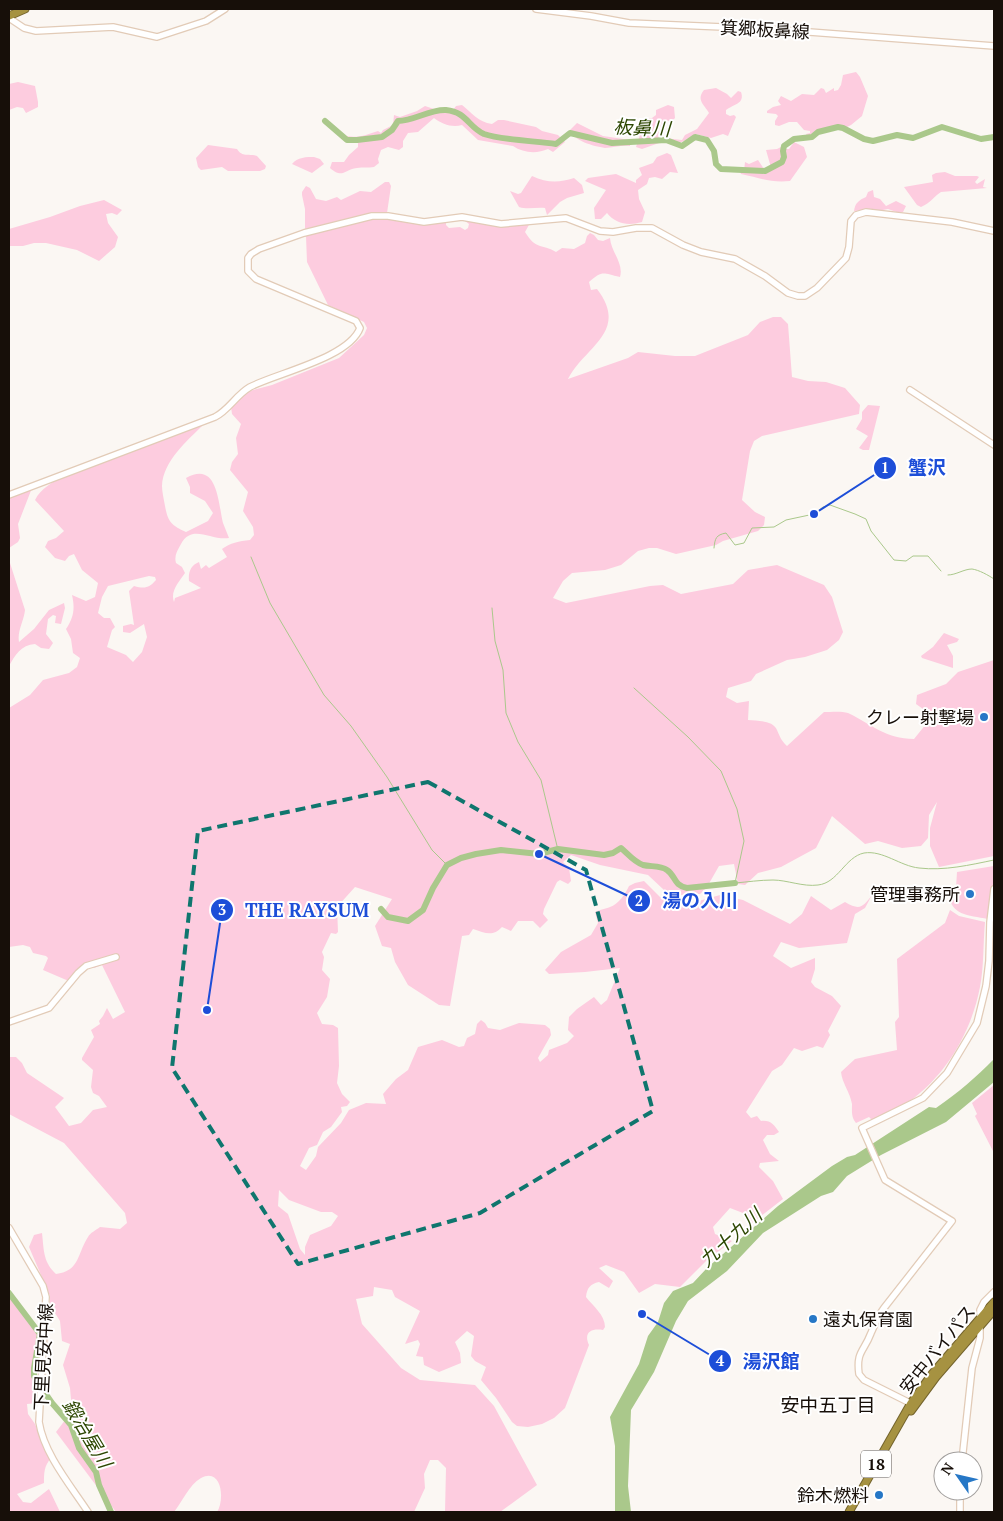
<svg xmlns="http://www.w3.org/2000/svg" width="1003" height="1521" font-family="'PT Serif','Noto Sans JP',serif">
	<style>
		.green { fill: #fdccdf; fill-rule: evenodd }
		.water { fill: #aac88b }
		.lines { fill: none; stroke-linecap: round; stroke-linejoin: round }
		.stream { stroke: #aac88b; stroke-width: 1 }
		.river { stroke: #aac88b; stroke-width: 6 }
		.secondary-casing { stroke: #e2cbb7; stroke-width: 8 }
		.highway-casing { stroke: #74642d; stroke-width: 9 }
		.secondary { stroke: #fff; stroke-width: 5.5 }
		.highway { stroke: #a69241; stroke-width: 7 }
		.marked { fill: none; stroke: #0f766e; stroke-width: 4; stroke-dasharray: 10 6; stroke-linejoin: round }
		.poi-dot { fill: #2677c6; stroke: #fff; stroke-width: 2 }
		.labels { text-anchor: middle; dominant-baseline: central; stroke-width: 4; stroke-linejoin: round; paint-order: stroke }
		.shield { fill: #fff; stroke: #5d5753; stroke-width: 1 }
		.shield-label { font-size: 16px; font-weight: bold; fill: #170f09 }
		.street-label { font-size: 18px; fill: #170f09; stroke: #fff }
		.poi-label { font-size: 18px; fill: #170f09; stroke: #fff; text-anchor: end }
		.water-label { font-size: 19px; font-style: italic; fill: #2d4702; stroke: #fff }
		.neighbourhood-label { font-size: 19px; fill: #170f09; stroke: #fff }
		.leader { fill: none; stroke: #1d4ed8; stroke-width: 2 }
		.callout-dot { fill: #1d4ed8; stroke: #fff; stroke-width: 2 }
		.mark-label { font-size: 15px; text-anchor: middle; font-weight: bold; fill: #fff }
		.callout-label { font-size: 19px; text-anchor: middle; font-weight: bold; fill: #1d4ed8; stroke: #fff; stroke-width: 4; stroke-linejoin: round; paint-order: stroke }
	</style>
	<rect width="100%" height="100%" fill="#fbf7f3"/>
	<g class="green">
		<polygon points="856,72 860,77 868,96 862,116 851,125 847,127 833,126 817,130 810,135 807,136 806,134 810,133 810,131 804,130 797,122 789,122 779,126 775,125 775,121 778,116 776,114 767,113 767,111 773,107 781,105 778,101 781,96 791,101 802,94 814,95 821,88 824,89 826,93 834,88 834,91 838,90 841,85 843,75"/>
		<polygon points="18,82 35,86 38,102 38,107 26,113 23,108 17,107 9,110 9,84"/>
		<path d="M716 88 727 94 731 98 738 91 741 92C745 104 734 104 726 110V114L730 116 734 115 736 117 728 136 723 134 711 138 696 134C682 142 680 146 663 141L664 138 682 140 685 135 697 129 709 113C704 104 696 100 704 90Z"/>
		<path d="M462 105C472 113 478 122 492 124L498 120H504L536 127 542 131 558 135 565 142 553 152 548 149C537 154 523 153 513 146L478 140 462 125C452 128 442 124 434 118L418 132 408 133 403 141V147L399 150 388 147 381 150 378 159 379 163 374 167C368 168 363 167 357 168 343 170 343 179 330 168L332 162H344L349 155 358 147V142L348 141 342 134C353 140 366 135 378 131L381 133 383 130 393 125 394 115 400 117 417 111 425 106 434 109 438 113H451L456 106Z"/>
		<path d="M668 105 674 107 675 118 672 121C659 119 658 132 659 143L642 149 636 147 640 135 652 132 651 126 645 122V118H652L656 115V110Z"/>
		<path d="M577 123 603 136 630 140V146C621 145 613 148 605 148 593 146 574 141 570 130Z"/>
		<path d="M794 142 804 147 807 157 790 181C771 183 760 178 741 174L740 171H744L745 162 749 164 758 160 766 172 770 171V164L766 150 777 149 781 147 785 149H789Z"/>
		<path d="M208 145 237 149C243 158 248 153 257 156L266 166 265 169 260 171H228L222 167 201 170 198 167 196 158Z"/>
		<path d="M667 153 671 155 678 173 670 172 662 179 655 177 649 178 647 184 638 190 639 199 645 212 642 222C628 226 616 224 607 213L601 219H595L594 208 606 190 585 181 588 178 616 174 636 183V180L642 175 639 168 653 163 657 157Z"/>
		<path d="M314 157 320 159 324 164 312 173 292 164C297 157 307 157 314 157Z"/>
		<path d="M945 172 955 176H977L979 177 975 182 977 184 985 179 983 187 987 188 941 192C934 196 931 203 921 207L917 205 904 187 933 182 932 175 936 173Z"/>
		<path d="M532 176C547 183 559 183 574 178L582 185 584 193 567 198 560 202 547 215 545 208C536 207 528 210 519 207L510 191 518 194 521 193Z"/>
		<path d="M385 182H389L391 186 387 213C358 213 333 224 305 229V209L302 195V192L306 186 310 188 316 199 326 201 337 197 341 200 360 191 371 192Z"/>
		<path d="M873 190 874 197 880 199 886 206 896 201 906 206 903 212 899 213 888 209 878 211 869 210 854 211C855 203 859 200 866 197L868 192Z"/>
		<polygon points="104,200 122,210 117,215 112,213 106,214 108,223 118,237 115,247 99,261 77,250 46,243 34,243 23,246 9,246 9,229 50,217 80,206"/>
		<path d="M385 218 446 221V225L449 228 460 227 465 230 468 228 469 224 465 221V218L507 226 530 223 525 232C537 251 541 243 556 252L562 248 574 249 585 243 587 236 590 233 594 235 598 240 603 241 610 238C611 252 624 263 620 277 602 273 603 270 589 282L591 290 597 289C630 332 584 347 568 379L628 358 638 352 675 356H695L748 335 760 322 773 317H781L788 324 792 377 808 381 826 382 845 388 860 405 859 414 762 436 754 441 750 451 742 500 755 512 765 517 764 525 758 531 723 541 716 545 676 554 657 548H649L638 551 621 565 605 570 572 573 563 581 553 598 566 603 650 586 663 585 681 594 733 584 748 570 777 565 824 585 832 597 843 632 839 640 827 650 805 657 787 660 756 674 751 681 728 688 726 697 737 703 749 701 748 720C757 721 773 720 777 730 780 737 781 740 787 746L824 712C831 712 842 711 848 713 871 724 886 739 914 739L935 713 923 709 916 704 917 695 946 684 958 672 994 660V856L939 867 930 846V828L937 802 929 815 928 838 921 846 902 848 878 841 865 844 832 816 816 848 781 867 758 873 745 885 738 884 734 864 719 866 707 887 700 894 681 895 664 890 648 875 600 865 571 855 563 862 569 868 571 881 568 884 560 880 557 882 544 909 543 914 548 920 540 928 533 921H518L511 931 502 927C493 937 485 933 473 929L469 935 462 936 450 1006 439 1005 408 985 395 962 391 948 382 946 375 926 392 899 355 887 337 907 338 932 336 934 331 933 322 952 324 957 322 970 330 979 327 997 317 1013 322 1024 333 1025 338 1028 339 1066 337 1083 342 1094 350 1102 347 1106 341 1107 342 1112 331 1127 323 1132 317 1145 309 1148 300 1166 306 1170 316 1156 318 1147 341 1123 349 1110 366 1103 386 1104 383 1094 396 1079 408 1070 418 1047 442 1040 459 1047 464 1046 467 1038 475 1034 477 1024 481 1020 485 1023 488 1028 500 1030 519 1023 545 1025 550 1029 551 1035 538 1058 540 1062 548 1055 549 1050 567 1043 574 1036 568 1030 569 1017 577 1009 594 997 601 1005 607 1000 620 968 585 972 549 974 545 970 561 952 591 935 598 923 595 912C601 909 605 909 610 907 618 905 626 893 629 886L635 883 644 881 660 897 688 904 720 895 743 900 790 924 802 914 811 896 831 910 845 902C860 911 863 907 872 895L865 908 855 914 847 943 799 948 781 942 773 956 791 968 815 958V969L811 982 815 987 832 996 841 1006 828 1031 830 1035 823 1048 817 1046 802 1051 794 1048 782 1065 772 1071 746 1112 751 1118 757 1116 761 1121C771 1120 774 1125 779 1132L774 1135H767L763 1140 770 1154 779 1161 760 1163 759 1167 773 1181 783 1199 752 1223 743 1213 730 1208 713 1227 715 1234 732 1241 706 1261 680 1287 655 1284 639 1293 624 1272 606 1265 599 1268 613 1281 609 1288 599 1282C590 1284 587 1288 586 1297 593 1306 605 1315 605 1327L603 1330C592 1328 583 1332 589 1345L565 1408 554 1418 542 1424 528 1427 517 1426 512 1422 496 1398 481 1380 486 1367 475 1361 471 1356 474 1336 467 1331 455 1342 460 1353 461 1363 439 1372 424 1365 423 1357 416 1356 420 1344 418 1340 405 1344 420 1311 395 1297 392 1290 374 1287 373 1296 356 1299 362 1324 401 1368 420 1380 475 1385 494 1406 537 1485 500 1512H445L446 1468 438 1460H430L424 1474 425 1488 414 1512H217C225 1500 222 1467 201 1478 189 1485 182 1502 174 1512H116L56 1432 72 1411 70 1388 63 1365 70 1344 62 1341 60 1321 50 1305V1296L29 1247 34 1235 42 1233C44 1250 43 1262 56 1274 80 1271 77 1254 88 1237 90 1233 96 1230 100 1227L120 1229 127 1223 125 1213 64 1143 9 1114V1057H16L22 1063 27 1073 64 1098 55 1107 69 1126 81 1123 93 1110 107 1107 99 1096 93 1093 91 1087 93 1070 82 1060V1058L94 1037 91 1030 100 1024 99 1021 103 1016 107 1008 113 1019 125 1012 102 965 94 968 87 967 76 979 75 982H71L43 970 48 958 46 956 33 953 30 947 23 945 9 947V708L30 695 43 680 69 673 77 667 80 658 73 653 71 639 66 629C74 617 75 608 72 595L86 601 95 597 98 583 82 570 74 554 69 556 65 561 55 558 45 547 48 541 56 538 64 531 35 500C41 488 52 483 63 476L203 425C187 441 163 461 162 486 162 492 164 500 165 506 168 522 171 525 186 532L208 521 213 513 205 501 190 493V487L186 478C218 460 218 503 223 523 225 528 227 533 229 538 211 541 192 523 181 544 177 551 174 556 176 563L182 567 185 573C179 582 170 591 174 602L175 598 201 588 189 581C188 572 191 565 199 562L201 569 206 565 209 568 227 557 222 549C230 543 239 541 250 540L254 535 253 527 243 511 248 492 230 470 232 462 238 454 236 438 241 424 232 414 231 407 244 394 253 390 272 385 339 358 364 335 367 328 364 322 328 305 307 262 306 236 362 220ZM149 576 155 577 156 580C149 588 145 589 134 586L129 591 134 625 131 624 123 626V632L130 633 144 624 147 637 142 652 133 662 126 655 107 647 112 630 115 627 110 618H104L98 613 102 597 108 586ZM279 1190 289 1200 321 1212H332L338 1216 331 1226 310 1235 305 1247V1255L300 1249 288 1214 278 1206Z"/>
		<polygon points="868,405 880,406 869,450 863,450 859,448 868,436 856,429 862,419 862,412"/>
		<path d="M32 488 18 524 20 538 18 542 9 548 10 563 25 610C24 621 17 631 19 642L34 629 49 610 64 603 65 608 61 624 55 623 56 616 53 615 48 619 46 634 53 643 49 649 41 648 35 644C21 645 15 655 9 666V496Z"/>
		<polygon points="944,633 959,639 957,642 947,645 953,656 953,668 922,658 921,656 933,647"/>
		<path d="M994 866V881L988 919C968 915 950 916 948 891L956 888 957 872Z"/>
		<path d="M950 910 959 916 985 922C983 944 984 966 980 987 971 1034 944 1079 903 1106 894 1112 882 1116 872 1120L869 1117 856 1123C851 1117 852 1111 852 1104 850 1092 842 1083 841 1072L855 1059 897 1050 895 1022 899 1017 897 959 945 923Z"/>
		<polygon points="994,1085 994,1153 975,1116 977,1114 972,1103"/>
		<path d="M9 1296 38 1334 32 1368 33 1376 38 1385 37 1403 27 1404 28 1414 35 1424 43 1445 51 1458C44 1466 44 1473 44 1483L17 1494 23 1502 31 1503 49 1489 60 1512H9Z"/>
	</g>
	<path class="water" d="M994 1059V1082L946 1122 881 1155 847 1176 833 1192 821 1196 763 1233 727 1271 688 1301 676 1321 654 1372 631 1410 628 1486 631 1512H615V1446L610 1417 639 1364 648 1336 658 1322 664 1303 673 1291 693 1283 707 1268 778 1206 832 1166 847 1157 855 1155 929 1107 936 1108C958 1093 976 1077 994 1059Z"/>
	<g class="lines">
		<g class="stream">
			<path d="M714 548C715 538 716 535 726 533L735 545 744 543 752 528 774 527 786 520 814 514 823 507 830 505 855 514 866 519 871 531 894 560 906 561 913 556H928L941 571"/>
			<polyline points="251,557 270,603 324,695 351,726 387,777 432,850 447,865"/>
			<path d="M948 575C956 575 964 569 972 569 979 570 988 575 994 579"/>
			<polyline points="492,608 495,641 503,670 506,713 518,742 541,780 558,850"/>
			<path d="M634 688 688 737 721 771 737 809 744 841 735 883C747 882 760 880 773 880 787 880 803 887 818 885 838 883 845 857 864 853 883 850 900 866 919 868 944 871 970 865 994 860"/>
		</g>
		<g class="river">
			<path d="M325 121 347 140H357L382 137 392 130 398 121C414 121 430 109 446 110 467 112 468 127 484 134 501 140 536 141 556 144L570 133 612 143 666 140 682 146 695 137 707 140 714 151 716 164 721 169 765 171 782 162 784 157 783 151 784 146 794 139 812 137 818 132 838 127 843 128 864 139 873 141 897 135 913 138 942 127 981 139 994 137"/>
			<path d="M381 909 388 917 408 921 423 910 433 888 447 865 461 858 476 854 501 850 539 854 558 849 604 855 613 853 621 848C628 854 634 862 643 865 651 867 660 865 667 870 676 876 673 885 687 888L735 883"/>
			<polyline points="9,1293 40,1334 34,1368 34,1376 38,1383 52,1403 71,1425 79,1448 96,1472 99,1485 111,1512"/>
		</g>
		<defs>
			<g id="secondary">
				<polyline points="536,9 591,16 629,23 770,29 994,46"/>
				<polyline points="9,18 24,28 36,31 113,27 157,37 206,21 225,9"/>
				<polyline points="910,390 994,445"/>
				<path d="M9 495 215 417C229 410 236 395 250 387 277 373 349 358 360 328L356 321 256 279 248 271V258L251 254 259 249 304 233 372 216H388L424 222 462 217 501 224 566 218 600 231 613 232 636 228H652L683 245 701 252 735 259 765 276 788 293 798 296H805L817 288 846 258 849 247 851 221 856 215 866 212 952 222 994 231"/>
				<polyline points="9,1022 49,1008 78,973 86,966 116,957"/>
				<path d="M9 1228 43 1286 46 1297 39 1422C44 1454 71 1486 88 1512"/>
				<path d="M914 1405 864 1380 859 1374C856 1351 864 1352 871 1333 875 1324 878 1316 884 1308L952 1221 885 1180 862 1128 923 1098 947 1073 977 1023 986 986 989 961 990 922 994 889"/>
				<polyline points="962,1461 972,1368 980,1338 980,1310 984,1302 994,1292"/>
				<polyline points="960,1512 960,1491"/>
			</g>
			<g id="highway">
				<polyline points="9,16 25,9"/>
				<polyline points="911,1411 936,1377 994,1310"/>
				<polyline points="849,1512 911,1403 932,1374 994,1302"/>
			</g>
		</defs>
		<use href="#secondary" class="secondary-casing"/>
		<use href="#highway" class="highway-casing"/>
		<use href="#secondary" class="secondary"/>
		<use href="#highway" class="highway"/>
	</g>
	<path class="marked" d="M428 782 586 870 653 1111 480 1213 298 1264 172 1068 198 831Z"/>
	<g class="poi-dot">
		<circle cx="984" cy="717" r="5"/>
		<circle cx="970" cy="894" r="5"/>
		<circle cx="813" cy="1319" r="5"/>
		<circle cx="879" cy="1495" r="5"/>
	</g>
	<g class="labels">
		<rect class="shield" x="861" y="1450.5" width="30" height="27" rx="4"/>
		<g class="shield-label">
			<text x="876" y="1464">18</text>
		</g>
		<g class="street-label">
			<text transform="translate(765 29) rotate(3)">箕郷板鼻線</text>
			<text transform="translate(937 1349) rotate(-51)">安中バイパス</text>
			<text transform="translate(43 1357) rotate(-87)">下里見安中線</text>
		</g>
		<g class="poi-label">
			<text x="974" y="717">クレー射撃場</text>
			<text x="960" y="894">管理事務所</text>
			<text x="823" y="1319" text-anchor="start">遠丸保育園</text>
			<text x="869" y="1495">鈴木燃料</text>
		</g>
		<g class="water-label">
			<text transform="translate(642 127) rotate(3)">板鼻川</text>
			<text transform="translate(730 1237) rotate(-42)">九十九川</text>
			<text transform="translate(88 1433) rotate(59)">鍛冶屋川</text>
		</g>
		<g class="neighbourhood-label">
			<text x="828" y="1404">安中五丁目</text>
		</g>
	</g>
	<path class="leader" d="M814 514L885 468M539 854L639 901M207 1010L222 910M642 1314L720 1361"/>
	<g class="callout-dot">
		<circle cx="814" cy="514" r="5"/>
		<circle cx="539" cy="854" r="5"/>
		<circle cx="207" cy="1010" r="5"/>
		<circle cx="642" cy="1314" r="5"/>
		<circle cx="885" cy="468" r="12"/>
		<circle cx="639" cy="901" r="12"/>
		<circle cx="222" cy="910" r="12"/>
		<circle cx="720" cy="1361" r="12"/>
	</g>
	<g class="mark-label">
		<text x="885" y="473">1</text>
		<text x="639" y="906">2</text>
		<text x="222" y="915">3</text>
		<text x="720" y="1366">4</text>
	</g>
	<g class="callout-label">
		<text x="927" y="474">蟹沢</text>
		<text x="700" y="907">湯の入川</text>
		<text x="307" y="917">THE RAYSUM</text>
		<text x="771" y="1368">湯沢館</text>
	</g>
	<rect width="1003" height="1521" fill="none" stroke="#170f09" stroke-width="20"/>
	<g transform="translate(958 1476) rotate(304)"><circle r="24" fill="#ffffff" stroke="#a29f9d"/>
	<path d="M0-4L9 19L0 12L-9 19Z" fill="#2677c6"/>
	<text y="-8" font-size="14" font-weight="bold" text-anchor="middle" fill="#170f09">N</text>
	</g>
</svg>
